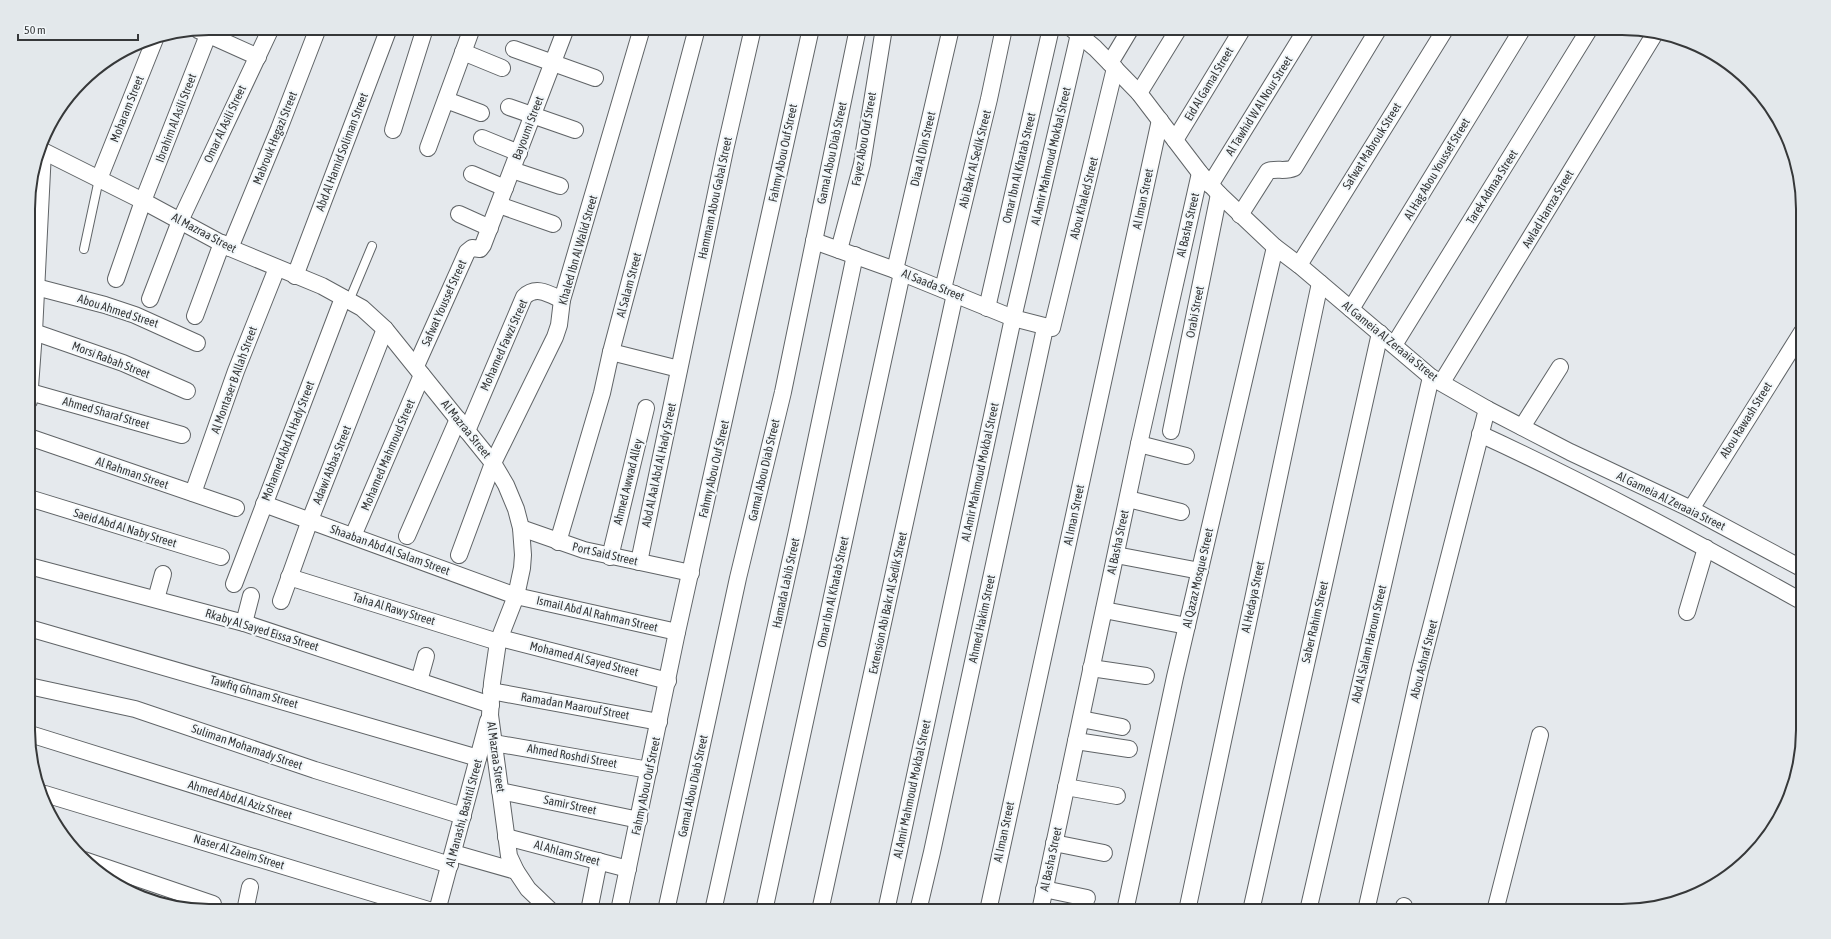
<svg xmlns="http://www.w3.org/2000/svg" width="1831" height="939" font-family="'Asap Condensed',sans-serif">
	<style>
		.lines { fill: none; stroke-linecap: round; stroke-linejoin: round }
		.service-casing { stroke: #606467; stroke-width: 10 }
		.minor-casing { stroke: #606467; stroke-width: 18 }
		.service { stroke: #fff; stroke-width: 8 }
		.minor { stroke: #fff; stroke-width: 16 }
		.labels { text-anchor: middle; dominant-baseline: central; stroke-width: 4; stroke-linejoin: round; paint-order: stroke }
		.street-label { font-size: 12px; fill: #363839; stroke: #f2f7fa }
		.rim { fill: none; stroke: #363839; stroke-width: 2 }
	</style>
	<rect width="100%" height="100%" fill="#e5e9ed"/>
	<g class="lines">
		<defs>
			<g id="service">
				<polyline points="84,249 99,179"/>
				<polyline points="349,301 372,246"/>
			</g>
			<g id="minor">
				<polyline points="1071,28 1095,48 1139,93 1200,173 1219,194 1275,247 1299,265 1431,377 1487,409 1570,452 1691,509 1803,569"/>
				<polyline points="198,30 258,57"/>
				<polyline points="514,49 595,78"/>
				<polyline points="463,52 502,68"/>
				<polyline points="1110,63 1131,28"/>
				<polyline points="1139,93 1179,28"/>
				<polyline points="446,100 481,113"/>
				<polyline points="509,107 575,130"/>
				<polyline points="393,130 425,28"/>
				<polyline points="482,138 519,153"/>
				<polyline points="1175,140 1243,28"/>
				<polyline points="428,148 472,28"/>
				<polyline points="41,150 143,201 230,248 322,286 362,308 385,329 493,463 506,485 516,509 521,528 523,555 522,568 516,596 498,642 492,683 490,715 509,856 516,871 528,889 551,911"/>
				<polyline points="512,170 560,186"/>
				<polyline points="472,174 505,188"/>
				<polyline points="99,179 155,39"/>
				<polyline points="1210,185 1307,28"/>
				<polyline points="499,205 553,224"/>
				<polyline points="459,214 490,228"/>
				<path d="M1240 215 1268 171C1277 168 1285 172 1294 168L1379 28"/>
				<polyline points="814,241 895,270 1013,318 1052,328 1115,68"/>
				<polyline points="230,248 279,129 318,28"/>
				<polyline points="839,250 862,164 884,28"/>
				<polyline points="1299,265 1446,28"/>
				<polyline points="895,270 951,28"/>
				<polyline points="295,276 389,28"/>
				<polyline points="116,279 143,201 208,35"/>
				<polyline points="36,287 105,305 135,315 197,343"/>
				<polyline points="943,289 989,99 1004,28"/>
				<polyline points="150,299 180,221 271,28"/>
				<polyline points="987,308 1051,28"/>
				<polyline points="1351,309 1523,28"/>
				<polyline points="195,316 222,243"/>
				<polyline points="34,332 123,363 187,391"/>
				<polyline points="1394,345 1590,28"/>
				<polyline points="611,352 679,369"/>
				<polyline points="416,366 467,252 472,248 480,249 483,245 566,28"/>
				<polyline points="1442,382 1654,35"/>
				<polyline points="30,392 182,435"/>
				<polyline points="29,401 34,332 43,151"/>
				<polyline points="1522,427 1560,367"/>
				<path d="M467 431 524 297C536 285 549 294 562 300"/>
				<polyline points="1171,431 1219,194"/>
				<path d="M1480 434C1591 485 1697 543 1803 602"/>
				<polyline points="29,437 236,508"/>
				<polyline points="1139,444 1186,456"/>
				<polyline points="193,493 236,371 277,268"/>
				<polyline points="29,498 221,557"/>
				<polyline points="1128,499 1181,512"/>
				<polyline points="264,504 516,596 677,632"/>
				<polyline points="1691,509 1802,332"/>
				<polyline points="521,528 584,550 691,573"/>
				<polyline points="353,536 422,375"/>
				<polyline points="407,536 458,419"/>
				<polyline points="558,542 602,393 611,352 697,28"/>
				<polyline points="459,555 493,463 555,337 559,325 562,300 642,28"/>
				<polyline points="1116,555 1200,571"/>
				<polyline points="610,557 646,408"/>
				<polyline points="639,562 725,150 753,28"/>
				<polyline points="29,566 244,623 491,705"/>
				<polyline points="289,577 498,642"/>
				<polyline points="234,584 343,298"/>
				<polyline points="156,599 163,574"/>
				<polyline points="281,601 310,520 385,329"/>
				<polyline points="1104,610 1187,626"/>
				<polyline points="1687,612 1706,548"/>
				<polyline points="244,623 251,596"/>
				<polyline points="29,628 478,758"/>
				<polyline points="500,638 668,681"/>
				<polyline points="1091,668 1146,676"/>
				<polyline points="419,681 426,656"/>
				<polyline points="29,686 135,709 315,770 463,816"/>
				<polyline points="491,691 659,722"/>
				<polyline points="1081,719 1122,727"/>
				<polyline points="30,734 450,865"/>
				<polyline points="1076,741 1129,749"/>
				<polyline points="494,743 649,770"/>
				<polyline points="1066,787 1117,796"/>
				<polyline points="500,791 639,820"/>
				<polyline points="45,794 432,911"/>
				<polyline points="506,837 628,869"/>
				<polyline points="1054,843 1104,853"/>
				<polyline points="453,853 516,871"/>
				<polyline points="84,860 213,904"/>
				<polyline points="1044,889 1087,898"/>
				<polyline points="245,911 250,887"/>
				<polyline points="437,911 488,721"/>
				<polyline points="589,911 599,861"/>
				<polyline points="619,911 677,632 811,28"/>
				<polyline points="666,911 738,578 783,392 858,28"/>
				<polyline points="713,911 797,531 855,255"/>
				<polyline points="764,911 902,273"/>
				<polyline points="820,911 955,294"/>
				<polyline points="886,911 1013,318 1079,34"/>
				<polyline points="918,911 932,852 1045,328"/>
				<polyline points="988,911 1160,120"/>
				<polyline points="1040,911 1139,444 1200,173"/>
				<polyline points="1125,911 1175,677 1275,247"/>
				<polyline points="1187,911 1320,283"/>
				<polyline points="1251,911 1380,333"/>
				<polyline points="1308,911 1431,377"/>
				<polyline points="1366,911 1420,670 1487,409"/>
				<polyline points="1403,911 1404,906"/>
				<polyline points="1495,911 1540,735"/>
			</g>
		</defs>
		<use href="#service" class="service-casing"/>
		<use href="#minor" class="minor-casing"/>
		<use href="#service" class="service"/>
		<use href="#minor" class="minor"/>
	</g>
	<g class="labels">
		<g class="street-label">
			<text transform="translate(1209 84) rotate(-59)">Eid Al Gamal Street</text>
			<text transform="translate(1259 106) rotate(-58)">Al Tawhid W Al Nour Street</text>
			<text transform="translate(127 109) rotate(-68)">Moharam Street</text>
			<text transform="translate(176 118) rotate(-69)">Ibrahim Al Asili Street</text>
			<text transform="translate(225 124) rotate(-65)">Omar Al Asili Street</text>
			<text transform="translate(528 128) rotate(-69)">Bayoumi Street</text>
			<text transform="translate(275 138) rotate(-68)">Mabrouk Hegazi Street</text>
			<text transform="translate(864 139) rotate(-80)">Fayez Abou Ouf Street</text>
			<text transform="translate(1372 146) rotate(-58)">Safwat Mabrouk Street</text>
			<text transform="translate(923 149) rotate(-77)">Diaa Al Din Street</text>
			<text transform="translate(342 152) rotate(-69)">Abd Al Hamid Soliman Street</text>
			<text transform="translate(783 153) rotate(-78)">Fahmy Abou Ouf Street</text>
			<text transform="translate(832 153) rotate(-78)">Gamal Abou Diab Street</text>
			<text transform="translate(1051 156) rotate(-77)">Al Amir Mahmoud Mokbal Street</text>
			<text transform="translate(975 159) rotate(-76)">Abi Bakr Al Sedik Street</text>
			<text transform="translate(1019 168) rotate(-77)">Omar Ibn Al Khatab Street</text>
			<text transform="translate(1437 169) rotate(-59)">Al Hag Abou Youssef Street</text>
			<text transform="translate(1492 187) rotate(-58)">Tarek Admaa Street</text>
			<text transform="translate(715 198) rotate(-78)">Hammam Abou Gabal Street</text>
			<text transform="translate(1084 198) rotate(-76)">Abou Khaled Street</text>
			<text transform="translate(1143 199) rotate(-78)">Al Iman Street</text>
			<text transform="translate(1548 209) rotate(-59)">Awlad Hamza Street</text>
			<text transform="translate(1188 225) rotate(-77)">Al Basha Street</text>
			<text transform="translate(204 233) rotate(28)">Al Mazraa Street</text>
			<text transform="translate(578 250) rotate(-74)">Khaled Ibn Al Walid Street</text>
			<text transform="translate(629 285) rotate(-75)">Al Salam Street</text>
			<text transform="translate(933 285) rotate(22)">Al Saada Street</text>
			<text transform="translate(444 303) rotate(-66)">Safwat Youssef Street</text>
			<text transform="translate(118 311) rotate(18)">Abou Ahmed Street</text>
			<text transform="translate(1195 312) rotate(-79)">Orabi Street</text>
			<text transform="translate(1390 341) rotate(39)">Al Gameia Al Zeraaia Street</text>
			<text transform="translate(504 345) rotate(-66)">Mohamed Fawzi Street</text>
			<text transform="translate(111 360) rotate(21)">Morsi Rabah Street</text>
			<text transform="translate(234 380) rotate(-70)">Al Montaser B Allah Street</text>
			<text transform="translate(106 413) rotate(16)">Ahmed Sharaf Street</text>
			<text transform="translate(1746 420) rotate(-58)">Abou Rawash Street</text>
			<text transform="translate(466 429) rotate(51)">Al Mazraa Street</text>
			<text transform="translate(288 441) rotate(-69)">Mohamed Abd Al Hady Street</text>
			<text transform="translate(388 455) rotate(-67)">Mohamed Mahmoud Street</text>
			<text transform="translate(332 465) rotate(-68)">Adawi Abbas Street</text>
			<text transform="translate(659 465) rotate(-78)">Abd Al Aal Abd Al Hady Street</text>
			<text transform="translate(714 469) rotate(-77)">Fahmy Abou Ouf Street</text>
			<text transform="translate(764 470) rotate(-77)">Gamal Abou Diab Street</text>
			<text transform="translate(980 472) rotate(-78)">Al Amir Mahmoud Mokbal Street</text>
			<text transform="translate(132 473) rotate(19)">Al Rahman Street</text>
			<text transform="translate(628 482) rotate(-76)">Ahmed Awwad Alley</text>
			<text transform="translate(1671 501) rotate(26)">Al Gameia Al Zeraaia Street</text>
			<text transform="translate(1074 515) rotate(-78)">Al Iman Street</text>
			<text transform="translate(125 528) rotate(17)">Saeid Abd Al Naby Street</text>
			<text transform="translate(1118 542) rotate(-78)">Al Basha Street</text>
			<text transform="translate(390 550) rotate(20)">Shaaban Abd Al Salam Street</text>
			<text transform="translate(605 554) rotate(13)">Port Said Street</text>
			<text transform="translate(1198 578) rotate(-77)">Al Qazaz Mosque Street</text>
			<text transform="translate(786 583) rotate(-78)">Hamada Labib Street</text>
			<text transform="translate(833 592) rotate(-78)">Omar Ibn Al Khatab Street</text>
			<text transform="translate(1253 597) rotate(-78)">Al Hedaya Street</text>
			<text transform="translate(888 603) rotate(-78)">Extension Abi Bakr Al Sedik Street</text>
			<text transform="translate(394 609) rotate(17)">Taha Al Rawy Street</text>
			<text transform="translate(597 614) rotate(13)">Ismail Abd Al Rahman Street</text>
			<text transform="translate(982 619) rotate(-78)">Ahmed Hakim Street</text>
			<text transform="translate(1315 622) rotate(-77)">Saber Rahim Street</text>
			<text transform="translate(262 630) rotate(17)">Rkaby Al Sayed Eissa Street</text>
			<text transform="translate(1369 644) rotate(-77)">Abd Al Salam Haroun Street</text>
			<text transform="translate(584 659) rotate(14)">Mohamed Al Sayed Street</text>
			<text transform="translate(1424 659) rotate(-76)">Abou Ashraf Street</text>
			<text transform="translate(254 692) rotate(16)">Tawfiq Ghnam Street</text>
			<text transform="translate(575 706) rotate(10)">Ramadan Maarouf Street</text>
			<text transform="translate(247 747) rotate(19)">Suliman Mohamady Street</text>
			<text transform="translate(572 756) rotate(10)">Ahmed Roshdi Street</text>
			<text transform="translate(496 757) rotate(82)">Al Mazraa Street</text>
			<text transform="translate(646 786) rotate(-78)">Fahmy Abou Ouf Street</text>
			<text transform="translate(693 786) rotate(-78)">Gamal Abou Diab Street</text>
			<text transform="translate(912 789) rotate(-78)">Al Amir Mahmoud Mokbal Street</text>
			<text transform="translate(240 800) rotate(17)">Ahmed Abd Al Aziz Street</text>
			<text transform="translate(570 805) rotate(12)">Samir Street</text>
			<text transform="translate(464 813) rotate(-75)">Al Manashi, Bashtil Street</text>
			<text transform="translate(1004 832) rotate(-78)">Al Iman Street</text>
			<text transform="translate(239 852) rotate(17)">Naser Al Zaeim Street</text>
			<text transform="translate(567 853) rotate(15)">Al Ahlam Street</text>
			<text transform="translate(1051 859) rotate(-78)">Al Basha Street</text>
		</g>
	</g>
	<path d="M0 0H1831V939H0ZM209 35H1622A174 174 0 0 1 1796 209V730A174 174 0 0 1 1622 904H209A174 174 0 0 1 35 730V209A174 174 0 0 1 209 35Z" fill="#e3e8eb" fill-rule="evenodd"/>
	<path class="rim" d="M209 35H1622A174 174 0 0 1 1796 209V730A174 174 0 0 1 1622 904H209A174 174 0 0 1 35 730V209A174 174 0 0 1 209 35Z"/>
	<path d="M18 34v6h120v-6" fill="none" stroke="#363839" stroke-width="2"/>
	<text x="24" y="34" font-size="12" fill="#363839" stroke="#f2f7fa" stroke-width="3" paint-order="stroke">50 m</text>
</svg>
